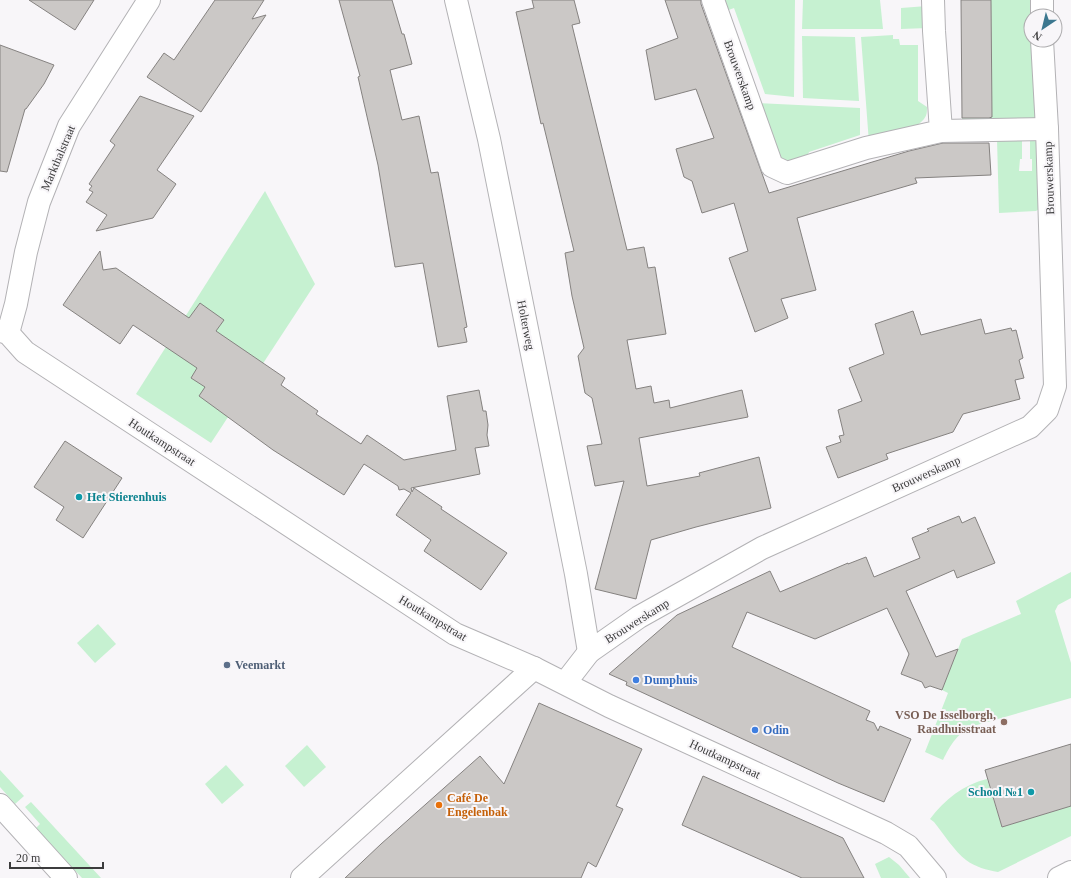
<svg xmlns="http://www.w3.org/2000/svg" width="1071" height="878" font-family="Georgia,serif">
	<style>
		.green { fill: #c6f1d1 }
		.building { fill: #cbc8c6; stroke: #858280 }
		.lines { fill: none; stroke-linecap: round; stroke-linejoin: round }
		.street-casing { stroke: #b3b2b5; stroke-width: 24 }
		.secondary-casing { stroke: #b3b2b5; stroke-width: 24 }
		.street { stroke: #fff; stroke-width: 22 }
		.secondary { stroke: #fff; stroke-width: 22 }
		.culture-dot { fill: #0f9aa8; stroke: #f8f6f9; stroke-width: 1.5 }
		.service-dot { fill: #5c6f8a; stroke: #f8f6f9; stroke-width: 1.5 }
		.shop-dot { fill: #3f7fe0; stroke: #f8f6f9; stroke-width: 1.5 }
		.education-dot { fill: #8d6e63; stroke: #f8f6f9; stroke-width: 1.5 }
		.food-dot { fill: #e8710a; stroke: #f8f6f9; stroke-width: 1.5 }
		.labels { text-anchor: middle; dominant-baseline: central; stroke-width: 4; stroke-linejoin: round; paint-order: stroke }
		.street-label { font-size: 12px; fill: #3c3c3d; stroke: #f8f6f9 }
		.culture-label { font-size: 12px; font-weight: bold; fill: #0d838f; stroke: #f8f6f9; text-anchor: start }
		.service-label { font-size: 12px; font-weight: bold; fill: #4e5e75; stroke: #f8f6f9; text-anchor: start }
		.shop-label { font-size: 12px; font-weight: bold; fill: #366cbe; stroke: #f8f6f9; text-anchor: start }
		.education-label { font-size: 12px; font-weight: bold; fill: #785e54; stroke: #f8f6f9; text-anchor: end }
		.food-label { font-size: 12px; font-weight: bold; fill: #c56008; stroke: #f8f6f9; text-anchor: start }
	</style>
	<rect width="100%" height="100%" fill="#f8f6f9"/>
	<g class="green">
		<polygon points="722,0 795,0 794,97 765,94 734,8 726,11"/>
		<polygon points="803,0 880,0 883,29 802,29"/>
		<polygon points="991,0 1036,0 1031,16 1031,40 1037,40 1038,117 1034,120 962,124 962,117 992,116"/>
		<polygon points="927,6 928,28 901,29 901,8"/>
		<path d="M893 35V39H899L900 45H918V101L927 107C927 112 927 115 924 119 914 132 884 138 869 143L861 37Z"/>
		<polygon points="802,36 855,37 859,101 803,98"/>
		<path d="M757 103 860 108V135L809 152 805 162C793 162 785 162 776 153Z"/>
		<polygon points="997,139 1022,139 1022,159 1020,159 1019,171 1032,171 1032,159 1030,159 1030,139 1039,143 1039,209 1036,211 999,213"/>
		<polygon points="265,191 315,284 211,443 136,394"/>
		<path d="M1071 572V598L1058 605 1055 611 1071 663V698L970 727C955 737 951 744 943 760L925 752 948 693 942 690 962 639 1021 614 1016 601Z"/>
		<polygon points="98,624 116,644 95,663 77,643"/>
		<polygon points="307,745 326,767 304,787 285,766"/>
		<polygon points="226,765 244,785 222,804 205,784"/>
		<polygon points="0,770 24,796 15,804 0,787"/>
		<path d="M987 779 1002 827 1071 806V836L998 872C987 870 975 867 966 860 955 852 943 833 934 822L930 819C945 799 963 785 987 779Z"/>
		<polygon points="31,802 101,878 82,878 36,828 40,824 25,807"/>
		<polygon points="889,857 899,865 910,878 881,878 875,864"/>
	</g>
	<g class="building">
		<polygon points="29,0 94,0 75,30"/>
		<polygon points="215,0 264,0 252,19 266,15 201,112 147,77 164,53 174,60"/>
		<polygon points="339,0 392,0 402,34 404,34 412,64 390,70 402,120 419,116 431,173 438,172 467,327 464,328 467,342 438,347 423,263 395,267 378,165 358,77 360,76"/>
		<polygon points="532,0 574,0 580,23 572,25 627,250 644,247 648,268 655,267 666,334 627,340 636,389 651,386 654,403 669,400 670,408 742,390 748,417 639,438 647,486 700,476 699,473 759,457 771,508 696,527 651,540 636,599 595,589 624,481 595,486 587,446 602,444 592,398 585,393 578,356 584,348 572,296 565,253 574,251 543,123 541,124 516,12 534,8"/>
		<polygon points="665,0 701,0 701,4 769,193 909,151 943,143 989,143 991,175 915,178 917,183 797,218 816,290 781,299 788,318 755,332 729,258 748,251 734,203 702,213 692,181 684,177 676,149 714,138 696,89 655,100 646,50 678,38"/>
		<polygon points="961,0 991,0 992,117 989,118 962,118"/>
		<polygon points="0,45 54,65 44,84 26,109 25,109 7,172 0,171"/>
		<polygon points="140,96 194,116 157,170 176,184 153,218 96,231 107,215 86,202 93,192 89,190 92,186 89,184 115,145 110,141"/>
		<polygon points="100,251 103,270 116,268 189,318 200,303 224,320 216,331 285,378 281,385 318,411 316,414 361,444 367,435 404,460 456,450 447,396 479,390 483,411 486,411 488,425 487,435 489,446 475,448 480,474 411,488 412,492 414,488 442,507 441,509 507,553 481,590 424,551 431,540 396,515 411,493 404,489 399,490 398,486 364,464 344,495 273,450 199,396 205,387 191,378 197,368 133,325 120,344 63,305"/>
		<polygon points="913,311 921,335 981,319 985,334 1011,328 1012,331 1016,330 1023,358 1019,360 1024,378 1015,380 1020,399 963,414 953,432 886,454 888,459 838,478 826,447 841,442 839,436 844,435 838,410 862,401 849,368 884,354 875,324"/>
		<polygon points="65,441 122,478 83,538 56,520 64,507 34,487"/>
		<polygon points="959,516 962,523 975,517 995,563 957,578 954,570 906,591 936,657 958,649 942,690 930,686 925,688 922,682 901,674 909,654 887,608 815,639 747,612 732,647 870,711 866,720 874,723 878,731 880,726 911,739 884,802 838,783 626,685 627,682 609,674 677,615 770,571 780,592 848,563 848,564 866,557 874,577 920,558 912,538 929,531 927,529"/>
		<polygon points="539,703 642,749 616,806 623,809 596,867 588,862 581,878 345,878 381,844 480,756 504,784"/>
		<polygon points="1071,744 1071,806 1002,827 985,770"/>
		<polygon points="703,776 843,838 864,878 802,878 682,825"/>
	</g>
	<g class="lines">
		<defs>
			<g id="street">
				<polyline points="456,0 489,139 576,574 589,652"/>
				<polyline points="713,0 772,166 787,173 866,148 941,131 934,31 933,0"/>
				<polyline points="1042,16 1042,0"/>
				<polyline points="941,131 1047,129"/>
				<polyline points="0,331 8,333 25,352 455,634 534,668 609,706 886,833 908,846 935,878"/>
				<polyline points="8,333 16,304 26,252 39,202 69,126 149,0"/>
				<polyline points="565,683 589,652 639,617 762,548 1030,427 1047,410 1055,386 1047,129 1042,40"/>
				<polyline points="302,878 534,668"/>
			</g>
			<g id="secondary">
				<polyline points="0,805 66,878"/>
				<polyline points="1059,878 1071,872"/>
			</g>
		</defs>
		<use href="#street" class="street-casing"/>
		<use href="#secondary" class="secondary-casing"/>
		<use href="#street" class="street"/>
		<use href="#secondary" class="secondary"/>
	</g>
	<g class="culture-dot">
		<circle cx="79" cy="497" r="4"/>
		<circle cx="1031" cy="792" r="4"/>
	</g>
	<circle class="service-dot" cx="227" cy="665" r="4"/>
	<g class="shop-dot">
		<circle cx="636" cy="680" r="4"/>
		<circle cx="755" cy="730" r="4"/>
	</g>
	<circle class="education-dot" cx="1004" cy="722" r="4"/>
	<circle class="food-dot" cx="439" cy="805" r="4"/>
	<g class="labels">
		<g class="street-label">
			<text transform="translate(740 75) rotate(70)">Brouwerskamp</text>
			<text transform="translate(58 158) rotate(-67)">Markthalstraat</text>
			<text transform="translate(1049 178) rotate(-92)">Brouwerskamp</text>
			<text transform="translate(526 325) rotate(79)">Holterweg</text>
			<text transform="translate(162 442) rotate(33)">Houtkampstraat</text>
			<text transform="translate(926 474) rotate(-24)">Brouwerskamp</text>
			<text transform="translate(433 618) rotate(31)">Houtkampstraat</text>
			<text transform="translate(637 621) rotate(-32)">Brouwerskamp</text>
			<text transform="translate(725 759) rotate(25)">Houtkampstraat</text>
		</g>
		<g class="culture-label">
			<text x="87" y="497">Het Stierenhuis</text>
			<text x="1023" y="792" text-anchor="end">School №1</text>
		</g>
		<g class="service-label">
			<text x="235" y="665">Veemarkt</text>
		</g>
		<g class="shop-label">
			<text x="644" y="680">Dumphuis</text>
			<text x="763" y="730">Odin</text>
		</g>
		<g class="education-label">
			<text x="996" y="715">VSO De Isselborgh,<tspan x="996" dy="14">Raadhuisstraat</tspan></text>
		</g>
		<g class="food-label">
			<text x="447" y="798">Café De<tspan x="447" dy="14">Engelenbak</tspan></text>
		</g>
	</g>
	<g transform="translate(1043 28) rotate(215)"><circle r="19" fill="#f8f6f9" stroke="#adacae"/>
	<path d="M0-3L7 15L0 10L-7 15Z" fill="#3c778f"/>
	<text y="-6" font-size="11" font-weight="bold" text-anchor="middle" fill="#3c3c3d">N</text>
	</g>
	<path d="M10 862v6h93v-6" fill="none" stroke="#3c3c3d" stroke-width="2"/>
	<text x="16" y="862" font-size="12" fill="#3c3c3d" stroke="#f8f6f9" stroke-width="3" paint-order="stroke">20 m</text>
</svg>
